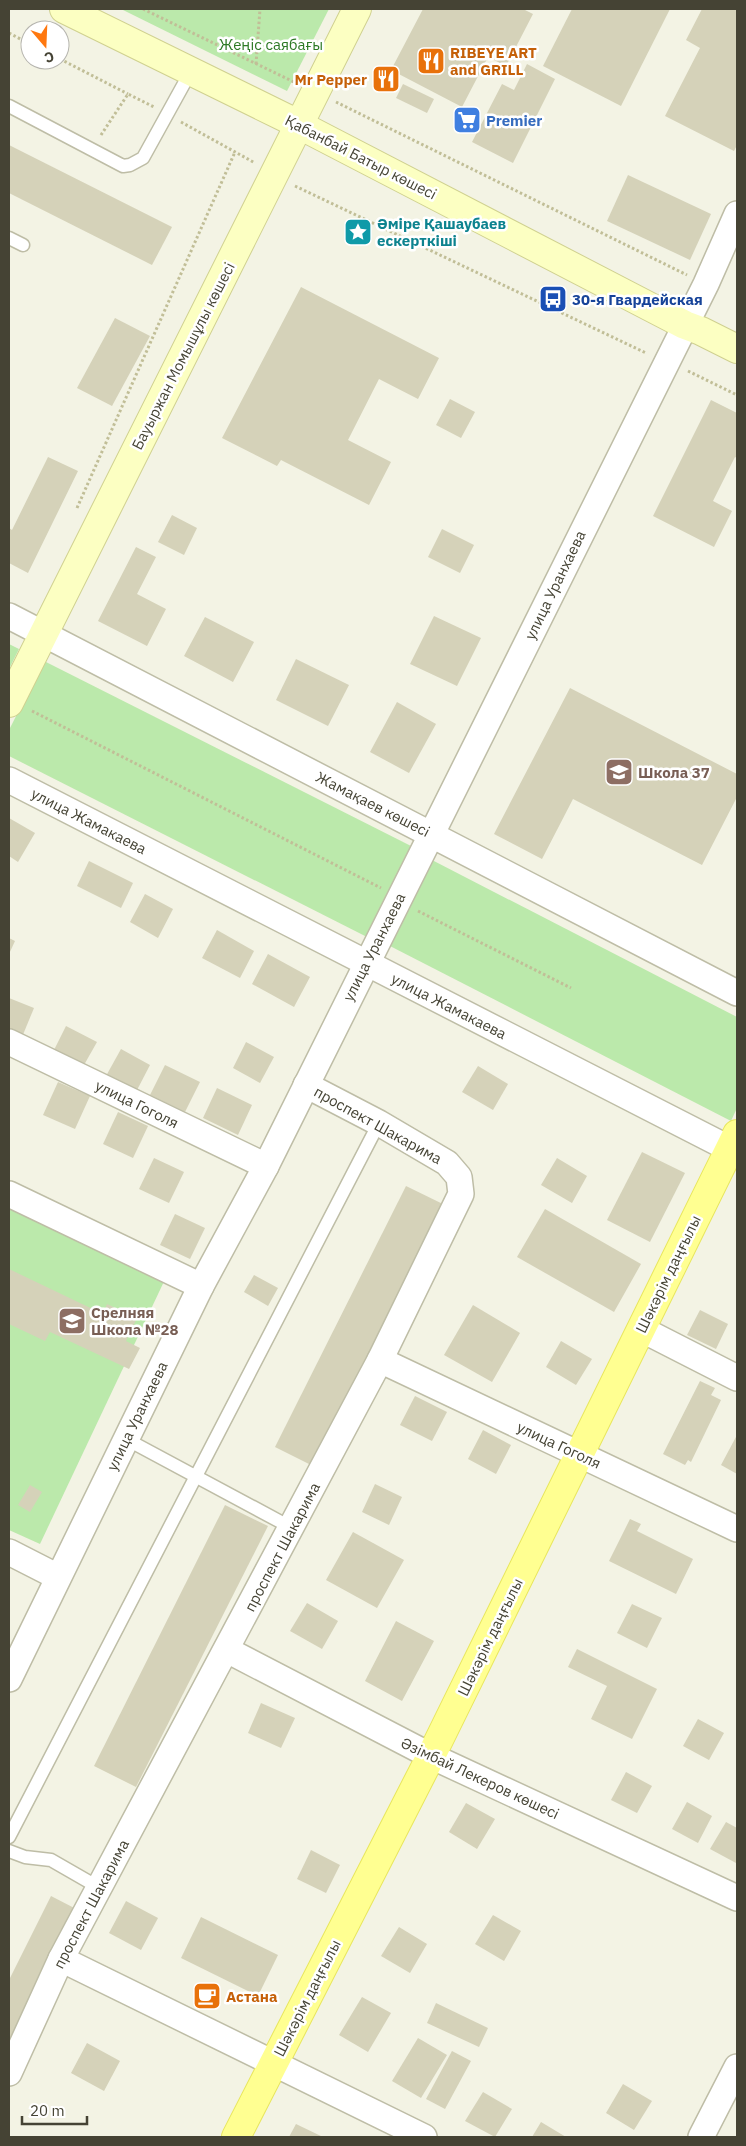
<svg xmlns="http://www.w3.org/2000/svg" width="746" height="2146" font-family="'IBM Plex Sans',sans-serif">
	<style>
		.green { fill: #bbe9ab }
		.building { fill: #d5d2b9 }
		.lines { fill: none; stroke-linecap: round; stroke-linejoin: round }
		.lane-casing { stroke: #bebda6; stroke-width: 15 }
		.street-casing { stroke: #bebda6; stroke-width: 28 }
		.secondary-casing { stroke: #d0d190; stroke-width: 30 }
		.primary-casing { stroke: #e8e65d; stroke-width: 30 }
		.path { stroke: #c1be97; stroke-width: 3; stroke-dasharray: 2.5 2.5; stroke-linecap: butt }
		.lane { stroke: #fff; stroke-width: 12 }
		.street { stroke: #fff; stroke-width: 25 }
		.secondary { stroke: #fcffc2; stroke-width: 28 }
		.primary { stroke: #ffff91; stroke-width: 28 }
		.labels { text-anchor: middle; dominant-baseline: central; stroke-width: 5; stroke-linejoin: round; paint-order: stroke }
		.park-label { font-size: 15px; fill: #2d7925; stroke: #fff }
		.food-label { font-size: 15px; font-weight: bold; fill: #c56008; stroke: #fff; text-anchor: start }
		.shop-label { font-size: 15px; font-weight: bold; fill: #366cbe; stroke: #fff; text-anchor: start }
		.street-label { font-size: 15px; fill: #454334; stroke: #fff }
		.culture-label { font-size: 15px; font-weight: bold; fill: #0d838f; stroke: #fff; text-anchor: start }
		.transit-label { font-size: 15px; font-weight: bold; fill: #164399; stroke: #fff; text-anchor: start }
		.education-label { font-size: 15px; font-weight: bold; fill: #785e54; stroke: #fff; text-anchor: start }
	</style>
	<rect width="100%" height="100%" fill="#f3f3e4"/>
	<g class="green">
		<polygon points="121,9 329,9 287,91"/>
		<polygon points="9,644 19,649 9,669"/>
		<polygon points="44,661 413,847 367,937 9,756 9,730"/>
		<polygon points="432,860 737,1017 737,1108 731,1121 388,945"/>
		<polygon points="9,1199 168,1273 40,1544 9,1530"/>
	</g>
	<g class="building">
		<polygon points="423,9 523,9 533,14 506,66 488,57 462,107 391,70"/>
		<polygon points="572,9 670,9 621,106 543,66"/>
		<polygon points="702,9 737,9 737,145 734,151 665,116 700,48 686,40"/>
		<polygon points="527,64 555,79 513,163 472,142 502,84 514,90"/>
		<polygon points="403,84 434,99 427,113 396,98"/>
		<polygon points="9,145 172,227 152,265 9,193"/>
		<polygon points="628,175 711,214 690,260 607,221"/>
		<polygon points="301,287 439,358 418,399 379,379 348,440 391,462 369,505 281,460 277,466 222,438"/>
		<polygon points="115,318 150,336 112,406 77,388"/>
		<polygon points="450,399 475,412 461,438 436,425"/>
		<polygon points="711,400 737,413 737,458 735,457 713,501 732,511 714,547 653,516"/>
		<polygon points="48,457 78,471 28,573 9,563 9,528 12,530"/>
		<polygon points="172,515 197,528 184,555 158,542"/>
		<polygon points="442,529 474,545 460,573 428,557"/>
		<polygon points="136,547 156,557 137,594 166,609 147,646 98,621"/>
		<polygon points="434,616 481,638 457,686 410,664"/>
		<polygon points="205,617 254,642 233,682 184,656"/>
		<polygon points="296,659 349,685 328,726 276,700"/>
		<polygon points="570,688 737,774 737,797 702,865 573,799 542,859 494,834"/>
		<polygon points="397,702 436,724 409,773 370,752"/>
		<polygon points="9,818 35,833 18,862 9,856"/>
		<polygon points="89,861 133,883 121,908 77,886"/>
		<polygon points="145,894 173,909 158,938 130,922"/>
		<polygon points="217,930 254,951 240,978 202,958"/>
		<polygon points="9,938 15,941 9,954"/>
		<polygon points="268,954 310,977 294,1007 252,984"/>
		<polygon points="9,998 34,1008 22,1037 9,1032"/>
		<polygon points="66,1026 97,1042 84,1065 54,1050"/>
		<polygon points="246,1042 274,1057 260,1083 233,1068"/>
		<polygon points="121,1049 150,1065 136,1092 106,1076"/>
		<polygon points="165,1065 200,1082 185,1112 150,1095"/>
		<polygon points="478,1066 508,1084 493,1110 462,1092"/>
		<polygon points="58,1082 90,1096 75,1129 43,1115"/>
		<polygon points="217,1088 252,1105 238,1135 203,1118"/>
		<polygon points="118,1112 148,1126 133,1158 103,1144"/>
		<polygon points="642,1152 685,1173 650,1242 607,1220"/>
		<polygon points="154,1158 184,1172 169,1203 139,1189"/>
		<polygon points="557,1158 587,1176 572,1203 541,1185"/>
		<polygon points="406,1186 449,1207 317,1468 275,1447"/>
		<polygon points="545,1209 641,1264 614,1312 517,1257"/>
		<polygon points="175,1214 205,1228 190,1259 160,1245"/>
		<polygon points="9,1269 103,1314 107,1304 137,1318 126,1341 140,1348 129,1369 50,1332 45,1341 9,1324"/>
		<polygon points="254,1275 278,1288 268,1306 244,1292"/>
		<polygon points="473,1305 520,1333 492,1382 444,1355"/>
		<polygon points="700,1310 728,1324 716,1349 687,1335"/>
		<polygon points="561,1341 592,1359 576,1385 546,1367"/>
		<polygon points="700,1381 715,1388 711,1395 721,1400 691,1462 688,1460 685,1465 663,1454"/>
		<polygon points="415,1396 447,1412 432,1441 400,1425"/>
		<polygon points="483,1430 511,1445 496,1474 468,1459"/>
		<polygon points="737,1435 737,1474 721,1465"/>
		<polygon points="375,1484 402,1497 389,1525 362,1512"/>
		<polygon points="30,1485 42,1492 30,1512 18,1505"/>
		<polygon points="225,1505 268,1526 136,1787 94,1766"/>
		<polygon points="630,1519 641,1524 637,1531 693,1559 676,1594 609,1561"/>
		<polygon points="353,1532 404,1560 377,1608 326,1580"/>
		<polygon points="307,1603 338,1621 322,1649 290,1631"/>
		<polygon points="632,1604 662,1618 647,1648 617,1633"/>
		<polygon points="396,1621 434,1641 402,1701 365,1681"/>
		<polygon points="577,1649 657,1689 632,1739 591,1719 607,1686 568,1667"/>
		<polygon points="261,1703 295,1718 281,1748 248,1733"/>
		<polygon points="698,1719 724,1733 709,1760 683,1746"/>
		<polygon points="626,1772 652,1786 637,1813 611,1800"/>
		<polygon points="687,1802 712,1816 698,1843 672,1829"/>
		<polygon points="466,1803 495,1819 477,1849 449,1832"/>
		<polygon points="726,1822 737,1828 736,1863 710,1849"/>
		<polygon points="311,1850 340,1865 326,1893 297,1879"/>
		<polygon points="51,1896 82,1912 9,2057 9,1980"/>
		<polygon points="126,1901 158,1918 141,1950 109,1933"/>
		<polygon points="493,1915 521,1931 504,1961 475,1944"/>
		<polygon points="201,1917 278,1955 258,1996 181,1958"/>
		<polygon points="399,1927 427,1944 410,1973 381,1956"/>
		<polygon points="362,1997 391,2013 368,2052 339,2035"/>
		<polygon points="436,2003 488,2028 479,2047 427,2023"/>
		<polygon points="418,2038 447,2055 421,2098 392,2081"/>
		<polygon points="87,2043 120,2061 104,2091 71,2073"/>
		<polygon points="452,2051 471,2061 445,2109 426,2099"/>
		<polygon points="623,2084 652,2101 634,2130 606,2113"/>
		<polygon points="483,2092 512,2109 495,2137 465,2121"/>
		<polygon points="541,2122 566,2137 532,2137"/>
		<polygon points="296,2124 323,2137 289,2137"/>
	</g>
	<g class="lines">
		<defs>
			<g id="lane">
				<polyline points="9,106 123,166 130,165 143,158 191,71"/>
				<polyline points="9,238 23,245"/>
				<polyline points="126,1439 292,1528"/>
				<polyline points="9,1837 379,1123"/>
				<polyline points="9,1851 25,1857 51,1860 98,1887"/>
			</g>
			<g id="street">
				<polyline points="9,616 737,993"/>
				<polyline points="9,780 730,1149"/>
				<polyline points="9,1042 266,1166"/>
				<polyline points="9,1194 201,1286"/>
				<polyline points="641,1329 737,1378"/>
				<polyline points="380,1360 737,1529"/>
				<polyline points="9,1552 58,1577"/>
				<polyline points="227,1650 431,1756 737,1898"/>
				<polyline points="9,1679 201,1286 266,1166 706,284 737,214"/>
				<polyline points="61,1959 424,2137"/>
				<polyline points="9,2073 61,1959 380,1360 461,1194 459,1177 447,1163 379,1123 306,1085"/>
				<polyline points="701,2137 737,2067"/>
			</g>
			<g id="secondary">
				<polyline points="64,9 286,118 685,325 701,331 737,349"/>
				<polyline points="9,703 357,9"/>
			</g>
			<polyline id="primary" points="236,2137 431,1756 737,1134"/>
		</defs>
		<use href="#lane" class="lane-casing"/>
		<use href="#street" class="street-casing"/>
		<use href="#secondary" class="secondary-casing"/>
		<use href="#primary" class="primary-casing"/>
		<g class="path">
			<polyline points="143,9 294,82"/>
			<polyline points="9,33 30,44"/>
			<polyline points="60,59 128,94"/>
			<polyline points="256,64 260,9"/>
			<polyline points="336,102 687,275"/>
			<polyline points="181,122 255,163"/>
			<polyline points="101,135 128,94 154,107"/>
			<polyline points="295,186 646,353"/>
			<polyline points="688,371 737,395"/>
			<polyline points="77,508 235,152"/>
			<polyline points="32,711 381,888"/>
			<polyline points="418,911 571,988"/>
		</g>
		<use href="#lane" class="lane"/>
		<use href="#street" class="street"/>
		<use href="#secondary" class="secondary"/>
		<use href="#primary" class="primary"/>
	</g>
	<defs>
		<symbol id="restaurant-square" viewBox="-11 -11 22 22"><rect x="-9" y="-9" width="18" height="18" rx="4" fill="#e8710a" stroke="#fff"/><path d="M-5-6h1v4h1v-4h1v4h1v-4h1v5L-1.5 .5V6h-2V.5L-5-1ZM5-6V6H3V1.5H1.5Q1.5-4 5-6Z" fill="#fff"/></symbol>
		<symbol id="supermarket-square" viewBox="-11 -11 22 22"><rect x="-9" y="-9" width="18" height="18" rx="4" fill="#3f7fe0" stroke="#fff"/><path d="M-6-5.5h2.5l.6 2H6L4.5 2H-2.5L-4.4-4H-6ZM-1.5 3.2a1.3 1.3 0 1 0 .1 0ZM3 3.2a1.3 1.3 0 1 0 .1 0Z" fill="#fff"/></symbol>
		<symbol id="sight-square" viewBox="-11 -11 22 22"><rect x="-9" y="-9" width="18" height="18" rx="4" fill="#0f9aa8" stroke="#fff"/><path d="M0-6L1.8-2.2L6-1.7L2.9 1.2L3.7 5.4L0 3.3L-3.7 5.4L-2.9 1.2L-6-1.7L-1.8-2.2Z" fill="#fff"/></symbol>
		<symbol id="bus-square" viewBox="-11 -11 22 22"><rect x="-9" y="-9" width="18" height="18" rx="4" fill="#1a4fb4" stroke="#fff"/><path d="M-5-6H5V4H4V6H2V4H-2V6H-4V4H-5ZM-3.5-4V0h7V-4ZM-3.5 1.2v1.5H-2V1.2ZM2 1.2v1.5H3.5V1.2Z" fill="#fff"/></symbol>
		<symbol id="school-square" viewBox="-11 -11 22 22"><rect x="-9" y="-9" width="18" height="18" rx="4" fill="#8d6e63" stroke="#fff"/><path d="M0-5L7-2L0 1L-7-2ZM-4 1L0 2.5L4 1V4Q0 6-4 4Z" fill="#fff"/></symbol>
		<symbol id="cafe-square" viewBox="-11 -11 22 22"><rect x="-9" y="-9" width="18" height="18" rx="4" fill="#e8710a" stroke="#fff"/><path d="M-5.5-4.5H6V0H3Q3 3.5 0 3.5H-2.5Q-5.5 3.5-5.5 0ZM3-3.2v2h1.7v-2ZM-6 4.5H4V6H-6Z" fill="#fff"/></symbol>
	</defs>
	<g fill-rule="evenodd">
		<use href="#restaurant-square" x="415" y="45" width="32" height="32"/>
		<use href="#restaurant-square" x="370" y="63" width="32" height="32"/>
		<use href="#supermarket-square" x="451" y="104" width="32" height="32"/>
		<use href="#sight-square" x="342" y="216" width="32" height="32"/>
		<use href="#bus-square" x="537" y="283" width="32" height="32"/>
		<use href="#school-square" x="603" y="756" width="32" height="32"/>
		<use href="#school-square" x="56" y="1305" width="32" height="32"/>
		<use href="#cafe-square" x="191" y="1980" width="32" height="32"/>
	</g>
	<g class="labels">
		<g class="park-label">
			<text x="271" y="44">Жеңіс саябағы</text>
		</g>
		<g class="food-label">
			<text x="450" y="52">RIBEYE ART<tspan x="450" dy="17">and GRILL</tspan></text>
			<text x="367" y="79" text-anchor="end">Mr Pepper</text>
			<text x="226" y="1996">Астана</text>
		</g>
		<g class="shop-label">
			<text x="486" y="120">Premier</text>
		</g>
		<g class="street-label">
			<text transform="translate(361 157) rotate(27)">Қабанбай Батыр көшесі</text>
			<text transform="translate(183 356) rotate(-63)">Бауыржан Момышұлы көшесі</text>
			<text transform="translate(555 585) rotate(-64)">улица Уранхаева</text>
			<text transform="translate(373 804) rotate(27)">Жамақаев көшесі</text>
			<text transform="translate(89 821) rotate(27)">улица Жамакаева</text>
			<text transform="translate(374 947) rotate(-63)">улица Уранхаева</text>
			<text transform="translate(449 1006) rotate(27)">улица Жамакаева</text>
			<text transform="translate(137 1104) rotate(26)">улица Гоголя</text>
			<text transform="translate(378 1125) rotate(29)">проспект Шакарима</text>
			<text transform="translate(668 1274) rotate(-64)">Шәкәрім даңғылы</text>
			<text transform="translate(137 1416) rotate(-64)">улица Уранхаева</text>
			<text transform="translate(559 1445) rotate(25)">улица Гоголя</text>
			<text transform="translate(282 1547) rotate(-62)">проспект Шакарима</text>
			<text transform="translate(490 1637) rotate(-64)">Шәкәрім даңғылы</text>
			<text transform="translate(480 1778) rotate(25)">Әзімбай Лекеров көшесі</text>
			<text transform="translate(91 1904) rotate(-62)">проспект Шакарима</text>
			<text transform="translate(307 1998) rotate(-63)">Шәкәрім даңғылы</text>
		</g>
		<g class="culture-label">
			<text x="377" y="223">Әміре Қашаубаев<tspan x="377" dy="17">ескерткіші</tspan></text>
		</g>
		<g class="transit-label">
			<text x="572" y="299">30-я Гвардейская</text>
		</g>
		<g class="education-label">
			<text x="638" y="772">Школа 37</text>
			<text x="91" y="1312">Срелняя<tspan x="91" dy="17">Школа №28</tspan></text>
		</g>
	</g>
	<rect width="746" height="2146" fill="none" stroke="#454334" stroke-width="20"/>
	<g transform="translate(45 45) rotate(161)"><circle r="24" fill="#ffffff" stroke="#b5b4ae"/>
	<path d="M0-4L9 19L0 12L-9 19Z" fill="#ff780f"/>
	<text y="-8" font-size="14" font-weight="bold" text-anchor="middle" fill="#454334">С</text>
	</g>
	<path d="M22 2116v8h65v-8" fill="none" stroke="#454334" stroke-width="2.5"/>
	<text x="30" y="2116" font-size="15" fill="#454334" stroke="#ffffff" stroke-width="4" paint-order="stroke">20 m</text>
</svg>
